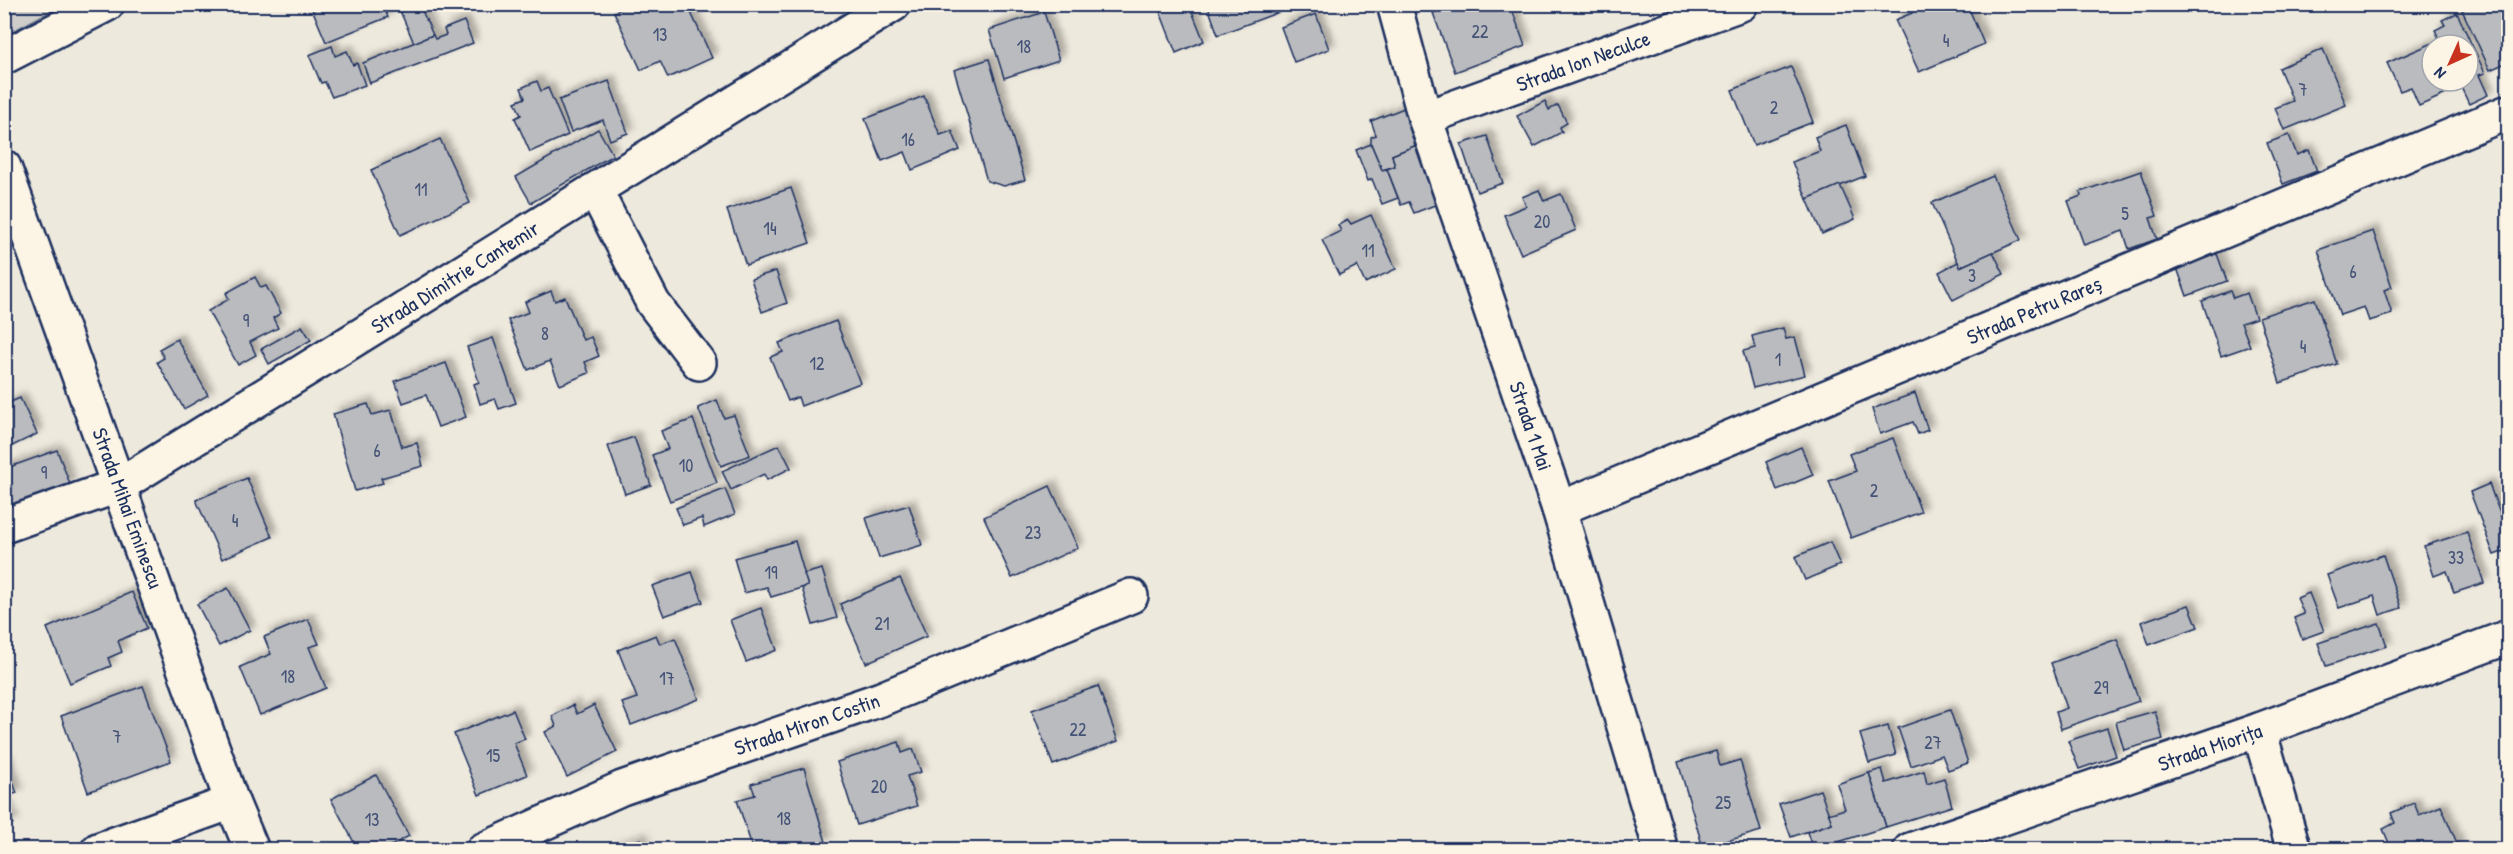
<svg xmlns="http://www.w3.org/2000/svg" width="2513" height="854" font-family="'Patrick Hand',sans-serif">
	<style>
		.green { fill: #cfcdca; stroke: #757e94; stroke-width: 1.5 }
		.building { fill: #babbbe; stroke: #1b2f5e; stroke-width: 1.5; filter: url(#shadow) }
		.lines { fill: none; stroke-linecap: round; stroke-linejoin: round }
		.minor-casing { stroke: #1b2f5e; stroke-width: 38 }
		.minor { stroke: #fcf5e5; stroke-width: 33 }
		.labels { text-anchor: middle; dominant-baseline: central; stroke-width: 5; stroke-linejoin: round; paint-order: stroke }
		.number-label { font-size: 18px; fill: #435276 }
		.street-label { font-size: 21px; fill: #1b2f5e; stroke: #fcf5e5 }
	</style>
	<defs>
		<filter id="shadow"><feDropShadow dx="5.5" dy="-5.5" stdDeviation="3" flood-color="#0004"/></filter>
	</defs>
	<rect width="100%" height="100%" fill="#eee9dd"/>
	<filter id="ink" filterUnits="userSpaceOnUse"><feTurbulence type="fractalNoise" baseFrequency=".0167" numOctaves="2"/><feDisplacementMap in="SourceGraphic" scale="12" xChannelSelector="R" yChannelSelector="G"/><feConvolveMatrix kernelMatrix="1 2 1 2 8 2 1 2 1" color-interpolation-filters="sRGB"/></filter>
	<g filter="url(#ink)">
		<polygon class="green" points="4,5 5,4 61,5 15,30 5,25"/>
		<g class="building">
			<polygon points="310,4 382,4 388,17 326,42"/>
			<polygon points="397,4 419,4 433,35 414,43"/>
			<polygon points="630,4 687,4 712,58 668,78 660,61 641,70 614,12"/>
			<polygon points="1157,4 1189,4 1204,41 1176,53"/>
			<polygon points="1207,4 1280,4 1282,11 1218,35"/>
			<polygon points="1455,4 1510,4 1525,46 1455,72 1433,13"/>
			<polygon points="1908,4 1967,4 1984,44 1919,72 1895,20 1912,13"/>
			<polygon points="2473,4 2508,4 2508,62 2490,70 2462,10"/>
			<polygon points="1044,12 1059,60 1004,78 989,30"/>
			<polygon points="2457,13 2485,73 2479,75 2488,95 2469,104 2458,81 2468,81 2468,45 2442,45 2435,30 2445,25 2442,20"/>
			<polygon points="1316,14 1329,49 1294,62 1281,27"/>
			<polygon points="464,21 473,43 370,83 363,63 433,35 435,39 446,35 444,29"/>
			<polygon points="2435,42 2436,45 2432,45 2432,81 2451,81 2455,90 2419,106 2411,87 2400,91 2387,63"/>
			<polygon points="332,46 335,56 347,51 353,65 357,63 365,85 332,97 325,82 321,83 309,55"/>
			<polygon points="2323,49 2346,105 2284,130 2275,108 2293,101 2279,68"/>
			<polygon points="989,59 1025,180 1004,186 987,181 954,70"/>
			<polygon points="1791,67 1813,122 1754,145 1732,90"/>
			<polygon points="537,81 541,91 548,88 568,135 530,152 515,118 521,115 515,102 525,98 521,88"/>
			<polygon points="609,81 628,133 610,140 603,120 571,132 559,100"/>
			<polygon points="924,96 940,135 952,131 960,150 912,170 905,152 882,161 865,119"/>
			<polygon points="1545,101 1549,110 1558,105 1567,123 1560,127 1562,132 1534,147 1517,116"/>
			<polygon points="1404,108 1417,145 1392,155 1395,166 1382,170 1371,144 1371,137 1376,135 1371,121"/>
			<polygon points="1846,125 1865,176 1807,199 1792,162 1820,151 1815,137"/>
			<polygon points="598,129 613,155 531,203 516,177"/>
			<polygon points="2289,135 2297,155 2309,150 2317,171 2283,184 2267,143"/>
			<polygon points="1487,136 1503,183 1477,192 1461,144"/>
			<polygon points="440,139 470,203 400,235 371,170"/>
			<polygon points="1371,144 1382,170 1387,169 1398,198 1382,204 1372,179 1368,181 1356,150"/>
			<polygon points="1417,145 1440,203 1414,213 1409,202 1401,205 1387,169 1395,166 1392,155"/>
			<polygon points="2141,171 2157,216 2150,218 2157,239 2129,249 2123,231 2084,245 2068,201 2081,196 2080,192"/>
			<polygon points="1993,176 2021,240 1960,267 1932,203"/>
			<polygon points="1840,185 1855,219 1822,234 1807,199"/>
			<polygon points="791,188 810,243 746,265 727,210"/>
			<polygon points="1539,190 1544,201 1561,194 1576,230 1521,254 1504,215 1526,206 1522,197"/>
			<polygon points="1371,215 1396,269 1365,283 1357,266 1339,275 1322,240 1341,231 1338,225 1348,220 1351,224"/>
			<polygon points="2373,231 2392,287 2384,290 2392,314 2369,321 2364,307 2340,315 2318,250"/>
			<polygon points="1993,252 2004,274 1953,300 1939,272 1958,262 1960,267"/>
			<polygon points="2217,254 2227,281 2187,296 2177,268"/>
			<polygon points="776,271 787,303 762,312 751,279"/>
			<polygon points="255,277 261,288 266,286 281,313 273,318 278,328 250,342 256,355 238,365 208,311 229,299 226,293"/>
			<polygon points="551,291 555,301 565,297 583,340 591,337 599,356 585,362 589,373 560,385 550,361 528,370 508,320 529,312 525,302"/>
			<polygon points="2230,291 2233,298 2247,293 2256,318 2241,323 2250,346 2221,356 2202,301"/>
			<polygon points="2315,299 2337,364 2280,383 2259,317"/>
			<polygon points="836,321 860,383 801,406 798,397 788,401 770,357 783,352 779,343"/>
			<polygon points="302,326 311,340 269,364 261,349"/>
			<polygon points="1783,328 1786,339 1795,337 1805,375 1753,388 1743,351 1755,348 1752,336"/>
			<polygon points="493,338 516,403 499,409 495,399 480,404 474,384 479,382 467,347"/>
			<polygon points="177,339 208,395 184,409 157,362 164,358 159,349"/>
			<polygon points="446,363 466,417 438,427 426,395 403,403 395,381"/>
			<polygon points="1915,393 1928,430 1918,434 1913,422 1880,434 1872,409"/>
			<polygon points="20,398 37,434 4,450 4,405"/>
			<polygon points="717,400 724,418 734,415 750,455 721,466 698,408"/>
			<polygon points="368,404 372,415 391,410 402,447 417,443 423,466 381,478 383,483 355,491 333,414"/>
			<polygon points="693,419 717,483 670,501 652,455 668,449 661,431"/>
			<polygon points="634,437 651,485 625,494 608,446"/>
			<polygon points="1893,438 1921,512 1851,538 1829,481 1856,471 1849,454"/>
			<polygon points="779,445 791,468 767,480 764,474 731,490 722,471"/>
			<polygon points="1801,447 1813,475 1777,490 1766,462"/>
			<polygon points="57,450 70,484 9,507 4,493 4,469"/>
			<polygon points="2508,475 2508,497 2502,477"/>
			<polygon points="247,478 272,537 222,559 196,500"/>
			<polygon points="2489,484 2508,535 2508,550 2494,555 2470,492"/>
			<polygon points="1050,486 1078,548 1012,578 984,517"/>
			<polygon points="725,489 735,514 704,527 702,518 683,525 676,508"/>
			<polygon points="909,505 922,545 879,558 866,518"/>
			<polygon points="2467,532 2484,583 2454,593 2447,571 2434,576 2424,546"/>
			<polygon points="795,541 808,586 771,597 767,587 744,593 734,558"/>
			<polygon points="1830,542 1840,565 1805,580 1795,557"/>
			<polygon points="2383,555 2401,608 2380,615 2374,596 2339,608 2327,575"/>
			<polygon points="822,569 837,618 813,625 802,588 808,586 804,574"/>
			<polygon points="692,572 703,602 664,616 652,586"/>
			<polygon points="900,578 927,636 866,663 840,604"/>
			<polygon points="228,588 250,630 219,646 197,604"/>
			<polygon points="132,592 147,628 118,641 122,652 108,658 111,666 70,683 47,628"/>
			<polygon points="2309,593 2324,631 2302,639 2294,618 2304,614 2297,598"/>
			<polygon points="2189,605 2198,627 2149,645 2141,622"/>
			<polygon points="761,608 777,650 746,662 730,620"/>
			<polygon points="308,619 319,644 309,647 326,688 260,715 240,667 271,654 264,637"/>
			<polygon points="2379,623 2387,646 2326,666 2318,643"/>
			<polygon points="656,635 660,644 675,638 699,699 631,725 622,703 637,698 618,650"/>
			<polygon points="2117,639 2139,701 2061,729 2056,712 2067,708 2051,663"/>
			<polygon points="143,686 171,761 88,792 61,716"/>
			<polygon points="1098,686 1118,741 1053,765 1032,710"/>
			<polygon points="573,705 577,714 594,705 617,752 567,777 545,732 556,726 552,716"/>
			<polygon points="513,710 525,739 514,743 527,775 479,795 454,734"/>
			<polygon points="1950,710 1968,763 1948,770 1942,755 1911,766 1898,728"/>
			<polygon points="2155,711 2163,739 2124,750 2116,722"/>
			<polygon points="1888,726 1896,755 1869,763 1860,734"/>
			<polygon points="2107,728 2116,756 2079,769 2068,741"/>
			<polygon points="899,742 902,753 913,749 921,772 907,776 917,806 857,825 837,762"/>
			<polygon points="1716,751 1720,766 1740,760 1761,831 1703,848 1678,762"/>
			<polygon points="4,758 17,793 4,797"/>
			<polygon points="804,768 826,842 802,850 753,850 737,800 755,795 751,784"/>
			<polygon points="1882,769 1886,783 1924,771 1927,784 1944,778 1952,806 1886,827 1869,773"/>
			<polygon points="1869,773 1886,827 1813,850 1807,832 1832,823 1828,814 1845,809 1837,784"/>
			<polygon points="376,775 409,836 384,850 358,850 331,799"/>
			<polygon points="1820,790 1832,823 1791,837 1779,804"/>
			<polygon points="4,802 13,823 4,826"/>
			<polygon points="2414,803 2419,815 2441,806 2460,850 2392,850 2383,829 2395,823 2391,813"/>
			<polygon points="641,839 645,850 609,850"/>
		</g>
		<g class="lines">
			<defs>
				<g id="minor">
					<polyline points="1394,4 1425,118 1559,509 1661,850"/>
					<polyline points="4,57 107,4"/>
					<polyline points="1425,118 1741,4"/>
					<polyline points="4,167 232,802 252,850"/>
					<polyline points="595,190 653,303 699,363"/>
					<polyline points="1559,509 2508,112"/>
					<polyline points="4,526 120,485 894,4"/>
					<polyline points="2259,730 2294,850"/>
					<polyline points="98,850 232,802"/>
					<polyline points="483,850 622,788 881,699 1131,596"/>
					<polyline points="1910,850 2259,730 2508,637"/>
				</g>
			</defs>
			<use href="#minor" class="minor-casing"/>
			<use href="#minor" class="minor"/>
		</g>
	</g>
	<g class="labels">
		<g class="number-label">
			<text x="1480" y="31">22</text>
			<text x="660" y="34">13</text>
			<text x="1946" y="40">4</text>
			<text x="1024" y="46">18</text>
			<text x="2303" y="89">7</text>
			<text x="1774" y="107">2</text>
			<text x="908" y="139">16</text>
			<text x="421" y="189">11</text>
			<text x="2125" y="213">5</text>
			<text x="1542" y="221">20</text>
			<text x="770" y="228">14</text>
			<text x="1368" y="250">11</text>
			<text x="2353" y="271">6</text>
			<text x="1972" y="275">3</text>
			<text x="246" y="320">9</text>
			<text x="545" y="333">8</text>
			<text x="2303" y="346">4</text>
			<text x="1778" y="359">1</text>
			<text x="817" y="363">12</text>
			<text x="377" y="450">6</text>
			<text x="686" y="465">10</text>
			<text x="44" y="472">9</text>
			<text x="1874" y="490">2</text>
			<text x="235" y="520">4</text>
			<text x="1033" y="532">23</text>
			<text x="2456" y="557">33</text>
			<text x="771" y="572">19</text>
			<text x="882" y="623">21</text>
			<text x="288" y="676">18</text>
			<text x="667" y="678">17</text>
			<text x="2101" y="687">29</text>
			<text x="1078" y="729">22</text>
			<text x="117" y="736">7</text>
			<text x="1933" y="742">27</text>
			<text x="493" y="755">15</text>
			<text x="879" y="786">20</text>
			<text x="1723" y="802">25</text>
			<text x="784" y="818">18</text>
			<text x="372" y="819">13</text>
		</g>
		<g class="street-label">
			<text transform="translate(1583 61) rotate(-20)">Strada Ion Neculce</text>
			<text transform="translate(455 277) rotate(-32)">Strada Dimitrie Cantemir</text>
			<text transform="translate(2034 310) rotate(-23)">Strada Petru Rareș</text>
			<text transform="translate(1531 426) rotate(71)">Strada 1 Mai</text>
			<text transform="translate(128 508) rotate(70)">Strada Mihai Eminescu</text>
			<text transform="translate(807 724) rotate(-19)">Strada Miron Costin</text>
			<text transform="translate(2210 747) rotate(-19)">Strada Miorița</text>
		</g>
	</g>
	<rect width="2513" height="854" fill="none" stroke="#fcf5e5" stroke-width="24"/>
	<rect x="12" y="12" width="2489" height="830" fill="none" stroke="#1b2f5e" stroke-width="2" filter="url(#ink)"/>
	<g transform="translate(2450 63) rotate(225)"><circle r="28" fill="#fcf5e5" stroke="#a2a6af" stroke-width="1.5"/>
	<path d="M0-4.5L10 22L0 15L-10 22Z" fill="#c8321e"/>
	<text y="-9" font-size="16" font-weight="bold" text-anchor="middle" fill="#1b2f5e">N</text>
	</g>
</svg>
